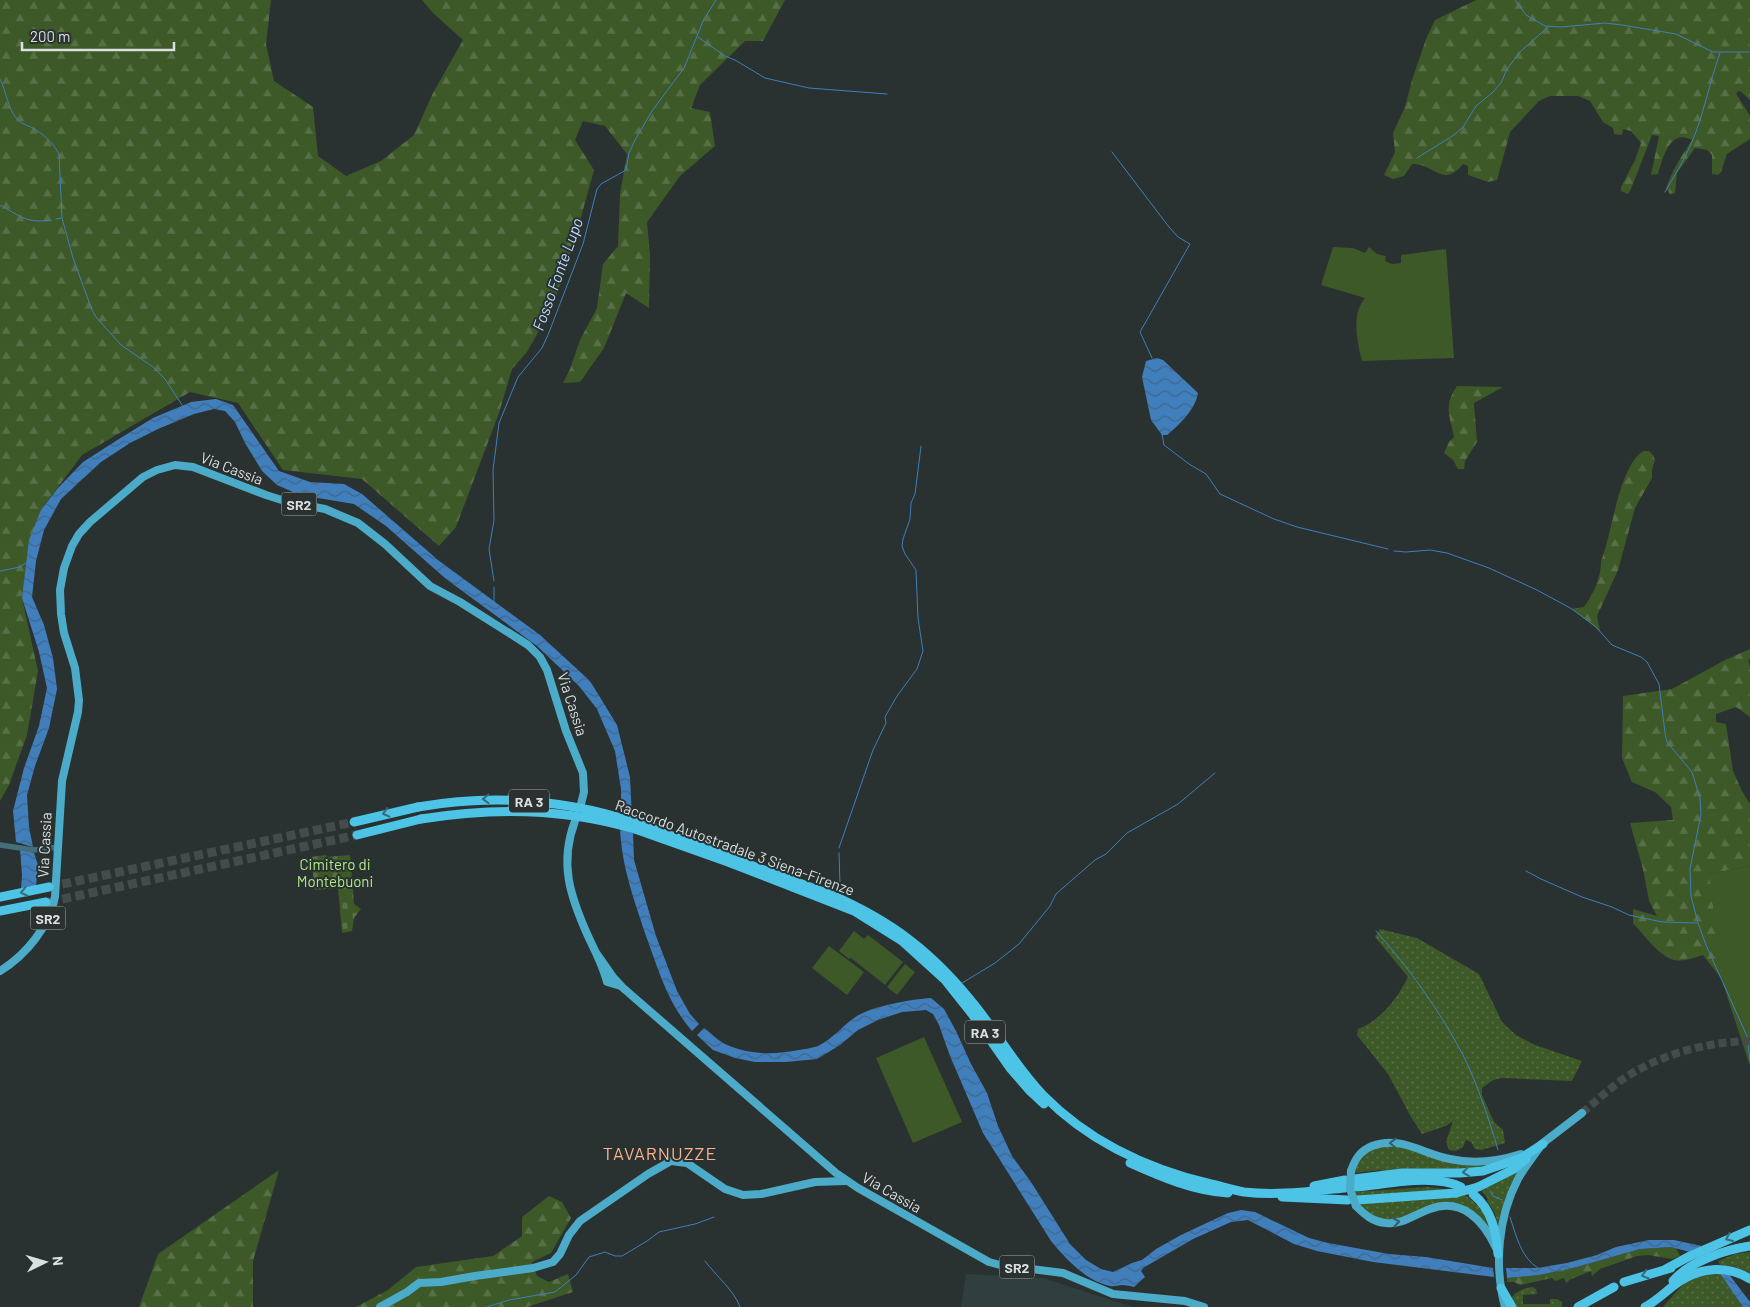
<svg xmlns="http://www.w3.org/2000/svg" width="1750" height="1307" font-family="Barlow,sans-serif">
	<style>
		.built { fill: #303f3e }
		.grass { fill: url(#grass-dots) }
		.forest { fill: url(#forest-firs) }
		.cemetery { fill: url(#cemetery-stones) }
		.park { fill: #3d5928 }
		.water { fill: url(#water-waves) }
		.lines { fill: none; stroke-linecap: round; stroke-linejoin: round }
		.stream { stroke: #407fbc; stroke-width: 1 }
		.major-tunnel { stroke: #444b4b; stroke-width: 8; stroke-dasharray: 8 4; stroke-linecap: butt }
		.highway-tunnel { stroke: #444b4b; stroke-width: 9; stroke-dasharray: 9 4.5; stroke-linecap: butt }
		.minor { stroke: #446e7c; stroke-width: 5.5 }
		.major { stroke: #4cabc8; stroke-width: 8 }
		.highway { stroke: #4dc3e6; stroke-width: 9 }
		.major-bridge { stroke: #4cabc8; stroke-width: 8 }
		.highway-bridge { stroke: #4dc3e6; stroke-width: 9 }
		.oneway { stroke: #386b79 }
		.oneway2 { stroke: #365c66 }
		.labels { text-anchor: middle; dominant-baseline: central; stroke-width: 4; stroke-linejoin: round; paint-order: stroke }
		.shield { fill: #2a3131; stroke: #a5abab; stroke-width: 1 }
		.shield-label { font-size: 14px; font-weight: bold; fill: #dadfdf }
		.street-label { font-size: 15px; fill: #dadfdf; stroke: #2a3131 }
		.park-label { font-size: 15px; fill: #ade984; stroke: #2a3131 }
		.water-label { font-size: 16px; font-style: italic; fill: #badafc; stroke: #2a3131 }
		.quarter-label { font-size: 18px; letter-spacing: 1px; fill: #feb38f; stroke: #2a3131 }
	</style>
	<defs>
		<pattern id="grass-dots" width="8" height="8" patternUnits="userSpaceOnUse" patternTransform="scale(1.25)"><rect width="8" height="8" fill="#3d5928"/><path d="M2 2h.1M6 6h.1" fill="none" stroke="#587047" stroke-width="1.8" stroke-linecap="round"/></pattern>
		<pattern id="forest-firs" width="22" height="20" patternUnits="userSpaceOnUse" patternTransform="scale(1.25)"><rect width="22" height="20" fill="#3d5928"/><path d="M5 1l3.5 6h-7zM16 11l3.5 6h-7z" fill="#587047"/></pattern>
		<pattern id="cemetery-stones" width="16" height="16" patternUnits="userSpaceOnUse" patternTransform="scale(1.25)"><rect width="16" height="16" fill="#3d5928"/><path d="M2 7V4a2 2 0 0 1 4 0v3zM10 15v-3a2 2 0 0 1 4 0v3z" fill="#587047"/></pattern>
		<pattern id="water-waves" width="16" height="10" patternUnits="userSpaceOnUse" patternTransform="scale(1.25)"><rect width="16" height="10" fill="#407fbc"/><path d="M0 5q4-4 8 0t8 0" fill="none" stroke="#40678c"/></pattern>
	</defs>
	<rect width="100%" height="100%" fill="#2a3131"/>
	<polygon class="built" points="966,1274 1043,1278 1133,1307 961,1307"/>
	<g class="grass">
		<path d="M1380 929 1417 938 1479 974 1502 1022 1516 1035 1535 1045 1582 1061 1572 1081 1502 1078 1493 1080 1482 1088V1095L1494 1122 1503 1130 1505 1143 1481 1150 1475 1149 1471 1142 1466 1140 1463 1147 1456 1151 1449 1150 1446 1142 1453 1121 1446 1126 1422 1134 1411 1117 1388 1074 1357 1035 1358 1029C1381 1020 1397 999 1408 977L1375 937Z"/>
		<path d="M1386 1145 1399 1146 1447 1161 1487 1165 1488 1167 1468 1169 1381 1171 1380 1170 1354 1173C1358 1156 1370 1149 1386 1145Z"/>
		<polygon points="1524,1165 1499,1226 1494,1212 1487,1201 1488,1199 1481,1190"/>
		<polygon points="1428,1187 1450,1190 1356,1198 1354,1192"/>
		<path d="M1465 1195C1480 1205 1486 1215 1491 1233L1483 1220 1474 1213 1456 1205 1392 1220 1380 1219 1368 1213 1359 1204Z"/>
		<polygon points="1750,1252 1750,1273 1733,1266 1720,1265 1718,1261 1735,1254"/>
		<polygon points="1719,1272 1743,1307 1663,1307 1685,1282 1705,1274"/>
		<path d="M1532 1287 1536 1289 1537 1294 1523 1295V1304H1550V1299H1557L1562 1302V1307H1515L1510 1300C1515 1292 1524 1288 1532 1287Z"/>
	</g>
	<g class="forest">
		<polygon points="0,0 271,0 266,44 274,81 313,107 318,156 346,176 381,161 414,135 433,93 463,40 433,13 422,0 785,0 763,41 745,41 700,85 691,108 710,112 715,146 680,176 647,222 650,255 649,308 626,293 604,348 580,382 563,383 570,369 580,340 597,308 603,264 618,246 620,194 627,154 605,126 583,121 575,140 594,170 573,246 553,306 527,352 512,369 499,413 456,527 439,546 362,479 283,470 238,403 190,392 82,455 41,510 22,598 38,671 27,735 9,785 0,801"/>
		<path d="M1476 0H1750V100L1740 91 1736 93 1750 116V139L1727 154 1721 172 1718 175 1712 174V155L1707 150 1695 148 1677 173 1675 193 1670 194 1666 188C1672 171 1682 155 1692 140 1669 128 1663 159 1658 174L1651 175 1659 136 1652 135 1631 189 1628 194 1621 191V187L1635 160 1641 143 1631 131 1623 129 1622 135 1614 134 1613 128 1603 122 1590 101 1578 96H1550L1539 101 1510 132 1497 180 1488 182 1468 175V166L1463 164C1443 189 1434 163 1412 164L1404 176 1393 179 1384 175 1395 152 1393 133 1405 107 1412 80 1426 39 1435 20Z"/>
		<path d="M1457 386 1503 387 1474 403 1477 442 1465 461 1464 469H1458L1453 460 1444 453 1449 442 1454 437C1450 415 1443 406 1457 386Z"/>
		<path d="M1644 451H1649L1653 455 1655 460 1652 470V478L1635 508 1618 570 1597 616 1600 631 1572 609 1584 607C1594 593 1601 578 1601 561 1612 535 1619 464 1644 451Z"/>
		<path d="M1750 649V659L1748 660 1750 667V717L1736 707 1716 714V722L1726 724 1733 771 1742 791 1750 804V866L1710 874 1724 982 1703 955C1694 958 1681 963 1671 959 1658 954 1643 934 1633 923V909L1657 916 1649 901 1643 869 1630 823 1673 820 1671 807 1655 792 1632 782 1622 758 1623 696 1672 689 1725 660Z"/>
		<polygon points="279,1170 253,1261 253,1307 139,1307 158,1254"/>
		<polygon points="549,1196 562,1202 571,1218 551,1253 532,1262 537,1276 549,1282 568,1274 573,1292 527,1307 356,1307 388,1290 416,1267 493,1256 522,1236 522,1217"/>
		<polygon points="1671,1247 1676,1248 1680,1256 1672,1259 1648,1255 1637,1256 1600,1269 1592,1276 1591,1271 1569,1280 1568,1282 1566,1283 1564,1278 1555,1281 1552,1278 1520,1285 1514,1282 1507,1282 1507,1278 1539,1275 1573,1268 1640,1249"/>
	</g>
	<polygon class="cemetery" points="326,855 327,857 350,855 354,904 361,909 354,918 352,931 342,933 338,888 315,890 311,857"/>
	<g class="park">
		<path d="M1333 247 1353 248 1365 253 1369 247 1377 254 1386 256 1385 261 1392 264 1401 263V255L1446 249 1454 358 1362 361C1357 341 1351 315 1365 298L1321 285Z"/>
		<polygon points="1750,866 1750,1066 1723,984 1709,874"/>
		<polygon points="854,931 864,939 868,935 903,962 885,985 851,958 849,959 839,951"/>
		<polygon points="829,946 864,972 847,995 812,968"/>
		<polygon points="905,964 915,972 897,995 887,987"/>
		<polygon points="924,1037 962,1122 913,1143 876,1058"/>
	</g>
	<g class="water">
		<path d="M1157 358 1163 360 1198 393C1195 410 1180 424 1167 435H1162L1151 420 1142 377 1146 361Z"/>
		<polygon points="216,399 233,405 279,471 310,482 344,484 362,494 438,560 540,635 590,681 617,725 630,777 632,818 621,815 621,789 615,751 597,709 579,686 537,646 446,579 386,526 354,504 300,495 277,485 262,471 245,443 235,422 225,411 214,409 194,414 158,429 130,443 101,462 61,499 44,530 36,561 32,597 44,625 53,658 57,689 49,728 35,766 27,795 29,827 33,847 16,842 13,811 24,768 39,726 47,688 39,652 22,598 29,540 41,510 58,488 83,462 119,439 153,418 191,402"/>
		<path d="M620 829 633 833 634 860 656 936 677 991 690 1014 699 1024 692 1031C667 1002 659 971 646 936 634 899 622 868 620 829Z"/>
		<polygon points="20,849 34,853 38,865 36,886 21,889 22,875"/>
		<path d="M931 998 944 1009 956 1031 971 1064 987 1093 998 1126 1012 1156 1031 1182 1070 1244 1086 1260 1101 1269 1113 1272 1132 1263 1142 1260 1156 1249 1181 1235 1228 1213 1241 1210 1255 1212 1309 1238 1328 1243 1389 1254 1426 1257 1493 1268 1494 1277 1373 1262 1317 1251 1294 1244 1248 1220 1231 1222 1193 1239 1143 1268 1141 1271 1145 1277 1134 1287C1130 1286 1126 1285 1122 1285 1118 1285 1114 1287 1110 1286 1086 1281 1066 1259 1051 1241L983 1133 950 1056 939 1025 933 1014 926 1010 902 1012 878 1020 858 1030 840 1045 817 1059 786 1062H755L735 1058 713 1050 697 1035 704 1028C711 1033 717 1040 725 1044 748 1055 774 1055 799 1050 805 1049 812 1048 818 1046 834 1038 843 1025 857 1016 873 1006 913 999 931 998Z"/>
		<polygon points="1649,1240 1674,1240 1702,1246 1690,1252 1671,1247 1640,1249 1573,1268 1539,1275 1507,1278 1506,1268 1537,1268 1567,1263 1597,1255 1616,1247"/>
		<polygon points="1719,1272 1728,1273 1750,1302 1750,1307 1743,1307"/>
	</g>
	<g class="lines">
		<g class="stream">
			<polyline points="1515,0 1526,15 1545,26 1561,27 1605,23 1622,25 1676,34 1713,52 1750,52"/>
			<polyline points="698,37 725,56 735,60 765,78 809,88 887,94"/>
			<path d="M0 79C7 92 7 108 17 119 20 123 26 125 31 127 42 133 53 142 59 154L62 218 73 258 92 310 96 317 121 345 153 367 165 379 182 405"/>
			<polyline points="1112,152 1169,227 1178,237 1190,244 1140,332 1152,358"/>
			<polyline points="1417,158 1454,135 1463,127 1476,106 1492,93 1501,83 1507,69 1520,52 1548,27"/>
			<path d="M1665 192C1674 176 1684 161 1691 144 1704 115 1709 83 1720 53"/>
			<path d="M0 205C20 216 27 224 51 220"/>
			<polyline points="56,219 61,218"/>
			<polyline points="1162,434 1164,445 1189,464 1206,474 1220,494 1274,519 1297,527 1388,549"/>
			<polyline points="1394,551 1406,552 1430,550 1447,553 1489,568 1537,590 1572,609 1596,627 1612,645 1641,657 1647,662 1659,684 1665,733 1667,742 1692,772 1700,798 1701,814 1690,869 1691,896 1698,923 1706,945 1747,1036 1750,1061"/>
			<polyline points="0,571 20,567 27,562"/>
			<polyline points="494,581 489,549 494,520 493,470 499,423 518,377 542,348 548,335 583,244 597,189 601,184 626,170 629,153 635,140 652,111 684,68 704,19 716,0"/>
			<polyline points="494,604 494,587"/>
			<polyline points="839,848 873,750 886,723 885,717 897,696 917,669 923,651 918,618 916,570 905,554 902,546 903,539 910,519 911,503 915,494 921,446"/>
			<polyline points="839,853 840,884"/>
			<polyline points="1526,871 1541,879 1582,897 1612,907 1629,915 1662,922 1697,923"/>
			<path d="M1376 931C1410 969 1440 1011 1464 1057 1478 1086 1489 1119 1498 1150"/>
			<polyline points="962,983 995,963 1019,944 1050,906 1056,894 1095,860 1106,854 1127,833 1178,804 1215,773"/>
			<polyline points="1490,1191 1493,1196 1502,1200"/>
			<path d="M1510 1217C1516 1235 1521 1258 1538 1268"/>
			<path d="M705 1261C716 1276 734 1290 740 1307"/>
			<polyline points="487,1307 509,1300 555,1292 576,1275 589,1257 605,1252 615,1256 622,1256 647,1241 659,1232 695,1224 714,1217"/>
		</g>
		<path class="major-tunnel" d="M1582 1113C1595 1102 1607 1091 1620 1081 1658 1055 1704 1042 1750 1041"/>
		<g class="highway-tunnel">
			<polyline points="49,887 354,822"/>
			<polyline points="49,902 357,835"/>
		</g>
		<polyline class="minor" points="0,845 34,850 59,847"/>
		<g class="major">
			<path d="M575 821C559 863 570 896 588 936 595 951 603 966 607 982L621 986"/>
			<polyline points="597,954 613,977 622,987 836,1173 858,1188 989,1262 1000,1265 1063,1273 1113,1294 1185,1301 1204,1307"/>
			<path d="M0 971C26 955 49 927 55 897L62 781 78 712 79 700 75 668 64 633 61 614 60 590 64 568 72 546 79 534 90 522 143 477 157 470 175 465 193 467 266 495 288 502 325 509 358 523 385 544 430 586 460 602 528 645 540 657 547 670 566 731 583 773 584 792 581 804"/>
			<polyline points="1539,1146 1582,1113"/>
			<path d="M1351 1171C1355 1159 1360 1151 1372 1146 1400 1135 1423 1154 1450 1159 1473 1164 1499 1161 1521 1154"/>
			<path d="M1356 1206C1365 1215 1373 1222 1386 1223 1402 1225 1415 1214 1430 1209 1462 1197 1484 1221 1496 1248"/>
			<polyline points="380,1307 407,1292 419,1283 441,1282 475,1276 533,1268 553,1262 560,1254 569,1235 580,1221 648,1174 671,1161 687,1163 725,1189 743,1195 761,1194 815,1182 846,1181"/>
			<path d="M1505 1307C1494 1266 1498 1217 1518 1179 1524 1168 1533 1157 1540 1147"/>
		</g>
		<g class="highway">
			<polyline points="354,822 418,807"/>
			<path d="M637 823 829 894C892 921 934 953 977 1008 999 1036 1017 1068 1043 1095 1088 1141 1148 1169 1211 1184 1221 1186 1232 1190 1244 1192 1277 1196 1312 1191 1345 1188"/>
			<polyline points="635,829 728,862 854,911 902,941 945,980 972,1014 1010,1068 1030,1091 1044,1104"/>
			<polyline points="357,835 421,819"/>
			<polyline points="0,897 49,887"/>
			<polyline points="0,911 46,902"/>
			<path d="M1130 1163C1161 1177 1194 1191 1228 1193"/>
			<polyline points="1354,1179 1402,1173 1460,1173 1483,1171 1521,1158 1543,1144"/>
			<polyline points="1314,1186 1345,1180"/>
			<path d="M1354 1187C1385 1185 1432 1173 1461 1187"/>
			<polyline points="1478,1187 1514,1169 1526,1159"/>
			<path d="M1473 1194C1492 1210 1496 1231 1498 1254"/>
			<polyline points="1282,1197 1348,1200"/>
			<polyline points="1357,1200 1456,1193"/>
			<polyline points="1666,1269 1688,1257 1750,1230"/>
			<path d="M1673 1281C1690 1261 1725 1250 1750 1246"/>
			<polyline points="1624,1282 1671,1268"/>
			<polyline points="1501,1288 1512,1307"/>
			<polyline points="1578,1307 1614,1287"/>
			<path d="M1645 1307C1658 1300 1668 1289 1680 1281 1702 1267 1728 1265 1750 1279"/>
		</g>
		<polyline class="major-bridge" points="1351,1171 1350,1189 1356,1206"/>
		<g class="highway-bridge">
			<path d="M418 807C493 794 565 799 637 823"/>
			<path d="M421 819C493 807 564 808 635 829"/>
			<polyline points="1456,1193 1478,1187"/>
		</g>
	</g>
	<defs><path id="oneway-chevron" d="M-2-3.5L2.5 0L-2 3.5" fill="none" stroke-width="1.6" stroke-linecap="round" stroke-linejoin="round" transform="scale(1.25)"/></defs>
	<g class="oneway">
		<use href="#oneway-chevron" transform="translate(486 799) rotate(178)"/>
		<use href="#oneway-chevron" transform="translate(386 813) rotate(166)"/>
		<use href="#oneway-chevron" transform="translate(24 892) rotate(168)"/>
		<use href="#oneway-chevron" transform="translate(1466 1172) rotate(174)"/>
		<use href="#oneway-chevron" transform="translate(1729 1238) rotate(157)"/>
		<use href="#oneway-chevron" transform="translate(1645 1275) rotate(163)"/>
	</g>
	<g class="oneway2">
		<use href="#oneway-chevron" transform="translate(1393 1143) rotate(-179)"/>
		<use href="#oneway-chevron" transform="translate(1396 1222) rotate(-10)"/>
	</g>
	<g class="labels">
		<g class="shield">
			<rect x="281.5" y="492.5" width="35" height="23" rx="4"/>
			<rect x="509" y="789.5" width="40" height="23" rx="4"/>
			<rect x="30.5" y="906.5" width="35" height="23" rx="4"/>
			<rect x="965" y="1020.5" width="40" height="23" rx="4"/>
			<rect x="999.5" y="1255.5" width="35" height="23" rx="4"/>
		</g>
		<g class="shield-label">
			<text x="299" y="504">SR2</text>
			<text x="529" y="801">RA 3</text>
			<text x="48" y="918">SR2</text>
			<text x="985" y="1032">RA 3</text>
			<text x="1017" y="1267">SR2</text>
		</g>
		<g class="street-label">
			<text transform="translate(232 468) rotate(21)">Via Cassia</text>
			<text transform="translate(573 704) rotate(72)">Via Cassia</text>
			<text transform="translate(44 845) rotate(-87)">Via Cassia</text>
			<text transform="translate(735 847) rotate(20)">Raccordo Autostradale 3 Siena-Firenze</text>
			<text transform="translate(892 1192) rotate(30)">Via Cassia</text>
		</g>
		<g class="park-label">
			<text x="335" y="864">Cimitero di<tspan x="335" dy="17">Montebuoni</tspan></text>
		</g>
		<g class="water-label">
			<text transform="translate(557 274) rotate(-70)">Fosso Fonte Lupo</text>
		</g>
		<g class="quarter-label">
			<text x="660" y="1153">TAVARNUZZE</text>
		</g>
	</g>
	<g transform="translate(45 1262) rotate(85)" stroke="#2a3131" stroke-width="4" paint-order="stroke">
	<path d="M0-4L9 19L0 12L-9 19Z" fill="#dadfdf"/>
	<text y="-8" font-size="14" font-weight="bold" text-anchor="middle" fill="#dadfdf">N</text>
	</g>
	<path d="M22 42v8h152v-8" fill="none" stroke="#dadfdf" stroke-width="2.5"/>
	<text x="30" y="42" font-size="15" fill="#dadfdf" stroke="#2a3131" stroke-width="4" paint-order="stroke">200 m</text>
</svg>
